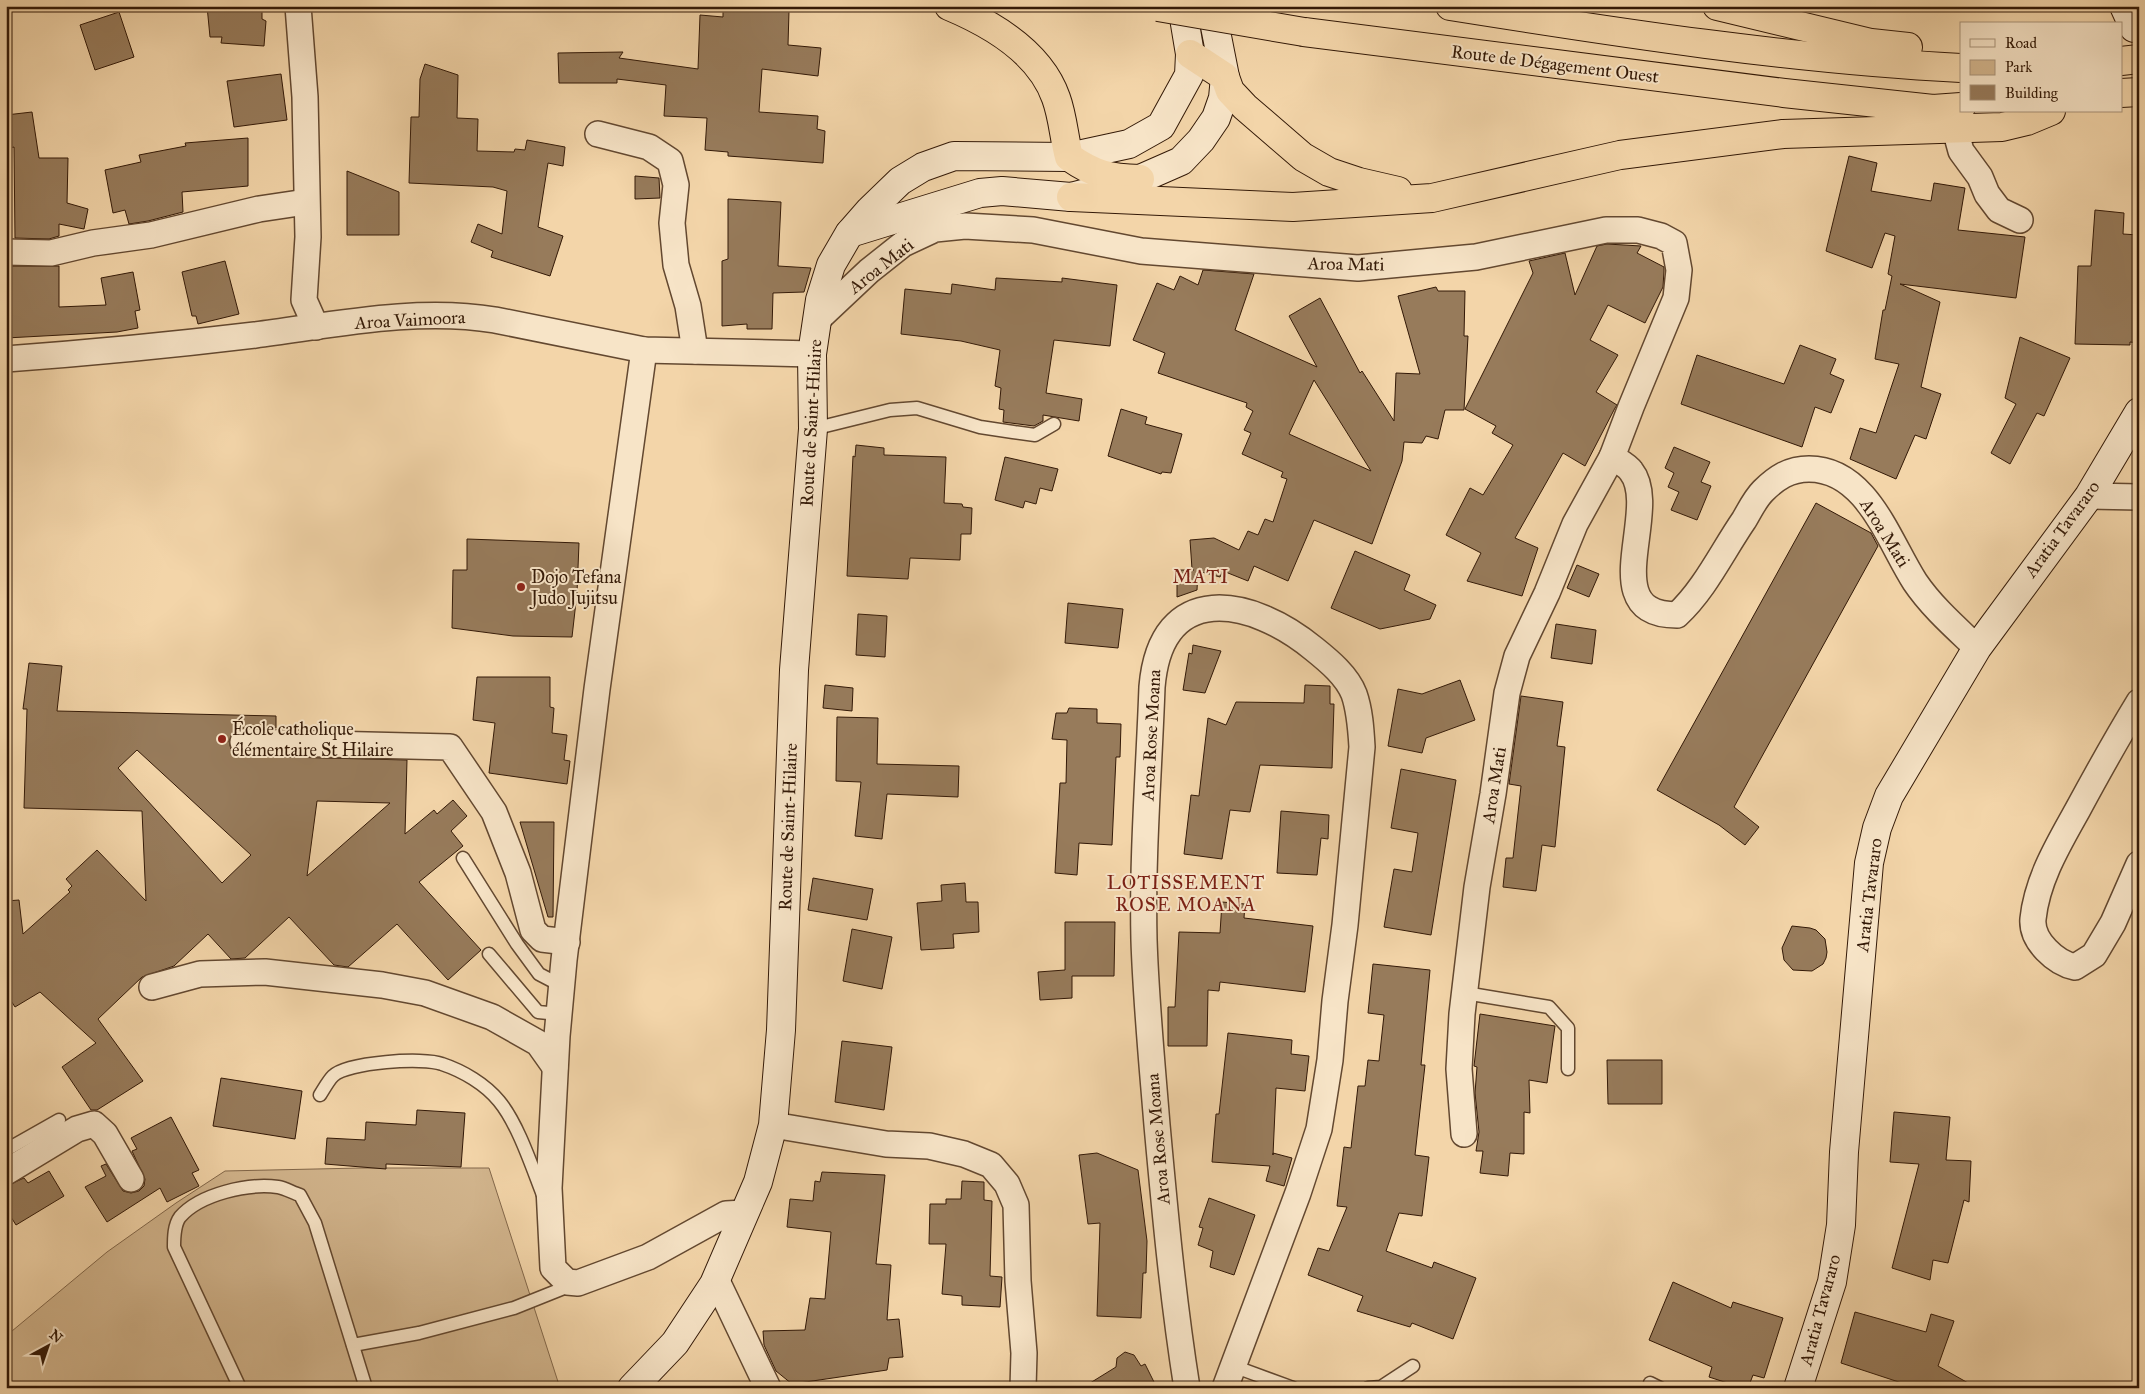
<svg xmlns="http://www.w3.org/2000/svg" width="2145" height="1394" font-family="'IM FELL Great Primer',serif">
	<style>
		.green { fill: #d2b58d; stroke: #82674a }
		.building { fill: #977b5b; stroke: #331907; fill-rule: evenodd }
		.lines { fill: none; stroke-linecap: round; stroke-linejoin: round }
		.lane-casing { stroke: #634830; stroke-width: 15 }
		.street-casing { stroke: #634830; stroke-width: 28 }
		.secondary-casing { stroke: #331907; stroke-width: 30 }
		.highway-casing { stroke: #331907; stroke-width: 30 }
		.lane { stroke: #f7e4c7; stroke-width: 12 }
		.street { stroke: #f7e4c7; stroke-width: 25 }
		.secondary { stroke: #f7e4c7; stroke-width: 28 }
		.highway { stroke: #f3d5a9; stroke-width: 28 }
		.highway-bridge-casing { stroke: #331907; stroke-width: 30; stroke-linecap: butt }
		.highway-bridge { stroke: #f3d5a9; stroke-width: 28 }
		.poi-dot { fill: #8f2418; stroke: #f7e4c7; stroke-width: 2 }
		.labels { text-anchor: middle; dominant-baseline: central; stroke-width: 4; stroke-linejoin: round; paint-order: stroke }
		.street-label { font-size: 18px; fill: #331907; stroke: #f7e4c7 }
		.poi-label { font-size: 18px; fill: #331907; stroke: #f7e4c7; text-anchor: start }
		.neighbourhood-label { font-size: 19px; letter-spacing: 1px; fill: #7a1f14; stroke: #f7e4c7 }
	</style>
	<rect width="100%" height="100%" fill="#f3d5a9"/>
	<filter id="stains"><feTurbulence type="fractalNoise" baseFrequency=".004" numOctaves="4"/><feColorMatrix values="0 0 0 0 .2 0 0 0 0 .09 0 0 0 0 .02 0 0 0 .5 -.17"/></filter>
	<radialGradient id="worn" r=".72"><stop offset=".6" stop-color="#630" stop-opacity="0"/><stop offset="1" stop-color="#630" stop-opacity=".3"/></radialGradient>
	<polygon class="green" points="361,1168 489,1168 560,1388 6,1388 6,1336 107,1252 176,1203 225,1171"/>
	<g class="building">
		<polygon points="207,6 262,6 262,19 266,21 264,46 221,43 222,37 210,37"/>
		<polygon points="723,7 789,11 788,45 821,48 818,76 762,69 759,112 818,116 817,129 825,131 823,163 728,156 728,152 705,150 707,118 664,116 666,85 617,79 617,83 559,83 558,53 623,52 619,58 698,69 700,15 723,17"/>
		<polygon points="119,12 134,57 95,70 80,25"/>
		<polygon points="425,64 458,75 457,118 478,119 477,151 514,152 515,149 525,150 527,140 565,147 563,166 548,163 538,227 563,236 550,276 491,257 493,251 471,242 478,224 502,234 507,191 493,187 409,183 411,117 419,117 420,79"/>
		<polygon points="281,74 287,120 234,127 227,81"/>
		<polygon points="32,112 39,158 68,158 67,203 88,209 84,229 59,224 59,236 49,239 15,238 14,147 6,149 6,115"/>
		<polygon points="248,138 248,186 182,192 183,212 148,221 129,224 125,210 113,213 105,170 141,162 139,155 186,146 185,143"/>
		<polygon points="1849,156 1877,163 1871,191 1931,201 1934,183 1965,188 1958,230 2025,237 2016,298 1900,284 1940,302 1921,387 1941,394 1926,439 1915,435 1896,479 1850,459 1860,428 1876,433 1899,364 1875,359 1883,310 1885,310 1892,276 1888,274 1895,236 1885,233 1872,268 1826,251"/>
		<polygon points="347,171 399,192 399,235 347,235"/>
		<polygon points="635,176 659,178 660,198 635,199"/>
		<polygon points="728,199 781,202 778,266 811,268 804,292 773,293 772,329 747,329 747,324 722,326 722,261 728,259"/>
		<polygon points="2095,210 2124,213 2123,234 2139,235 2139,343 2130,342 2130,345 2075,344 2078,266 2091,266"/>
		<polygon points="1607,244 1641,246 1637,253 1664,267 1664,271 1663,287 1645,323 1608,305 1590,340 1618,355 1596,392 1617,405 1615,408 1585,466 1563,453 1515,538 1538,548 1522,596 1467,581 1481,553 1446,535 1470,488 1483,495 1513,445 1492,433 1496,426 1465,409 1533,273 1529,261 1565,253 1575,295 1597,246"/>
		<polygon points="225,261 239,314 198,324 196,316 192,316 182,272"/>
		<polygon points="6,266 59,266 59,307 106,305 101,278 133,272 140,310 135,311 138,328 117,332 6,338"/>
		<path d="M1203 270 1254 274 1235 330 1317 367 1289 316 1320 298 1360 373 1362 371 1394 421 1396 373 1420 374 1398 296 1436 287 1438 291H1465L1464 336H1468L1464 410H1445L1438 439 1426 436 1422 443 1404 442 1402 461 1372 544 1314 520 1288 581 1254 566 1248 581 1223 571 1220 577 1198 571 1197 590 1177 597V570H1194L1192 569 1190 540 1214 538 1239 550 1248 531 1258 535 1265 519 1273 522 1287 479 1281 477 1283 472 1242 454 1251 433 1244 430 1253 411 1246 407 1247 403 1158 373 1165 353 1133 340 1157 283 1174 290 1180 276 1198 285ZM1314 380 1371 471 1289 434Z"/>
		<polygon points="996,278 1062,282 1062,278 1117,285 1110,346 1054,340 1046,393 1082,399 1079,421 1043,415 1043,421 1034,426 1003,422 1004,410 999,409 1001,388 995,386 1000,350 961,341 901,334 905,289 951,294 952,284 995,290"/>
		<polygon points="2020,337 2070,358 2044,416 2037,413 2010,464 1991,453 2016,404 2005,398"/>
		<polygon points="1800,345 1836,359 1830,374 1844,380 1831,413 1815,407 1802,447 1681,404 1697,355 1784,384"/>
		<polygon points="1121,409 1147,417 1145,424 1182,434 1171,473 1162,472 1161,474 1108,456"/>
		<polygon points="856,445 884,448 884,455 946,457 944,503 962,504 963,507 972,508 971,534 961,534 960,560 910,558 908,579 847,576 853,456 855,457"/>
		<polygon points="1674,447 1710,462 1701,482 1711,486 1697,520 1671,510 1679,492 1668,487 1674,473 1665,468"/>
		<polygon points="1005,457 1058,469 1052,491 1040,488 1036,504 1025,501 1023,508 995,500"/>
		<polygon points="1816,503 1871,533 1878,546 1734,807 1759,827 1745,845 1719,825 1657,790"/>
		<polygon points="467,539 579,543 577,593 572,637 513,636 452,628 453,570 467,570"/>
		<polygon points="1355,551 1410,575 1404,590 1436,605 1430,619 1380,629 1331,608"/>
		<polygon points="1577,565 1599,574 1589,597 1567,588"/>
		<polygon points="1068,603 1123,609 1118,648 1065,643"/>
		<polygon points="858,614 887,616 885,657 856,655"/>
		<polygon points="1556,624 1596,630 1592,664 1551,658"/>
		<polygon points="1193,645 1221,651 1205,693 1183,690 1189,653 1192,654"/>
		<path d="M29 663 62 666 57 711 276 716V728H243L236 730 229 741 231 749 236 754 243 756 407 760 405 834 434 810 437 814 453 800 467 816 451 831 463 846 419 882 481 950 448 980 397 924 348 967 334 965 289 917 245 958 231 959 208 934 174 966 142 977 98 1019 143 1081 97 1110H91L62 1067 96 1043 40 992 15 1007 6 993V901L19 900 23 934 70 892 68 890 72 886 66 879 97 850 146 901 142 811 24 808 27 709H23ZM137 750 251 855 222 883 118 768ZM317 801 390 803 307 876Z"/>
		<polygon points="477,677 550,677 550,707 554,708 552,733 567,735 564,760 570,761 567,784 489,773 495,723 473,720"/>
		<polygon points="1460,680 1475,720 1426,738 1422,753 1388,746 1398,689 1422,694"/>
		<polygon points="825,685 853,688 852,711 823,708"/>
		<polygon points="1305,685 1330,686 1330,704 1334,704 1332,768 1260,765 1250,812 1230,810 1222,859 1184,854 1191,795 1199,796 1208,718 1226,725 1236,702 1304,703"/>
		<polygon points="1521,696 1563,702 1557,746 1565,747 1555,847 1542,845 1536,891 1503,887 1506,858 1513,858 1521,786 1509,784"/>
		<polygon points="1069,708 1097,709 1097,723 1121,724 1120,757 1116,757 1112,845 1079,843 1077,875 1055,873 1060,783 1066,783 1067,740 1052,739 1056,713 1067,713"/>
		<polygon points="837,717 878,718 877,764 959,766 958,797 887,794 882,839 855,836 861,782 836,781"/>
		<polygon points="1401,769 1456,780 1431,935 1384,927 1394,869 1412,872 1418,833 1391,828"/>
		<polygon points="1281,811 1329,815 1328,839 1321,838 1317,875 1277,873"/>
		<polygon points="520,822 554,822 553,917 548,917"/>
		<polygon points="813,878 873,889 867,920 808,910"/>
		<polygon points="965,883 966,902 978,902 979,932 953,934 954,948 921,950 917,903 942,901 941,885"/>
		<polygon points="1222,902 1245,904 1244,918 1313,926 1305,992 1220,982 1219,991 1208,990 1207,1046 1168,1046 1168,1007 1175,1007 1179,932 1220,933"/>
		<polygon points="1065,922 1115,922 1114,976 1072,976 1072,998 1040,1000 1038,972 1065,970"/>
		<polygon points="1792,926 1810,928 1816,930 1825,939 1827,952 1826,958 1823,964 1812,971 1793,970 1784,960 1782,948"/>
		<polygon points="852,929 892,937 882,989 843,981"/>
		<polygon points="1373,964 1430,970 1421,1065 1425,1065 1415,1155 1429,1157 1422,1216 1399,1213 1386,1251 1432,1268 1434,1262 1476,1278 1453,1339 1412,1323 1410,1327 1357,1311 1363,1296 1308,1275 1318,1248 1329,1251 1347,1207 1337,1206 1344,1147 1351,1148 1358,1086 1365,1086 1368,1060 1379,1061 1384,1015 1368,1013"/>
		<polygon points="1480,1014 1555,1026 1547,1083 1529,1080 1530,1113 1524,1112 1524,1154 1510,1153 1508,1176 1480,1173 1483,1151 1476,1151 1479,1132 1475,1093 1477,1067 1474,1066"/>
		<polygon points="1228,1033 1292,1040 1291,1054 1309,1056 1305,1091 1276,1088 1273,1155 1273,1153 1292,1158 1284,1186 1266,1181 1270,1166 1212,1162 1216,1114 1219,1114"/>
		<polygon points="842,1041 892,1047 884,1110 835,1102"/>
		<polygon points="1607,1060 1662,1060 1662,1104 1608,1104"/>
		<polygon points="221,1078 302,1091 295,1139 213,1126"/>
		<polygon points="417,1110 465,1113 461,1167 386,1164 386,1169 325,1164 327,1138 365,1140 366,1122 416,1125"/>
		<polygon points="1894,1112 1950,1117 1946,1160 1971,1161 1969,1202 1964,1200 1948,1263 1933,1260 1930,1280 1892,1268 1919,1164 1890,1162"/>
		<polygon points="171,1117 199,1170 192,1173 199,1186 167,1202 160,1188 107,1222 85,1187 106,1176 101,1166 106,1164 123,1191 131,1193 139,1191 144,1186 145,1179 132,1151 137,1149 131,1138"/>
		<polygon points="1097,1153 1138,1170 1147,1241 1146,1273 1143,1273 1141,1318 1097,1316 1100,1223 1088,1224 1079,1155"/>
		<polygon points="49,1171 64,1196 16,1225 6,1209 6,1186 24,1178 28,1183"/>
		<polygon points="822,1172 885,1175 876,1264 891,1265 887,1320 899,1319 903,1357 889,1358 887,1370 792,1384 776,1371 764,1345 763,1331 805,1330 810,1298 825,1299 831,1232 787,1227 790,1199 813,1201 815,1181 820,1182"/>
		<polygon points="962,1181 984,1182 984,1200 992,1201 990,1276 1002,1277 1000,1307 962,1305 962,1296 942,1294 946,1244 929,1244 930,1204 946,1204 946,1199 961,1199"/>
		<polygon points="1209,1198 1255,1215 1234,1275 1210,1267 1213,1251 1198,1245 1203,1228 1199,1227"/>
		<polygon points="1673,1282 1731,1308 1733,1302 1783,1318 1764,1378 1753,1375 1748,1388 1743,1388 1709,1377 1712,1367 1649,1340"/>
		<polygon points="1855,1312 1926,1332 1931,1314 1954,1321 1938,1366 1977,1388 1917,1388 1841,1363"/>
		<polygon points="1125,1352 1134,1355 1141,1366 1145,1364 1157,1388 1082,1388 1116,1367 1117,1358"/>
	</g>
	<g class="lines">
		<defs>
			<g id="lane">
				<polyline points="813,429 890,410 917,408 980,427 1013,432 1035,435 1054,424"/>
				<polyline points="463,858 517,944 539,974 562,986"/>
				<polyline points="489,954 538,1012 559,1014"/>
				<polyline points="1465,993 1549,1007 1568,1028 1568,1069"/>
				<path d="M320 1095C324 1089 328 1081 333 1076 347 1062 424 1057 442 1064 463 1071 485 1084 499 1101 518 1124 532 1167 543 1195"/>
				<polyline points="6,1150 59,1120"/>
				<polyline points="353,1345 419,1333 514,1308 574,1284"/>
				<polyline points="1233,1366 1293,1388"/>
				<polyline points="1650,1383 1660,1388"/>
				<path d="M240 1388 174 1247C174 1238 174 1225 180 1217 200 1194 248 1183 278 1187 285 1188 293 1193 300 1195L315 1223 366 1388"/>
				<polyline points="1368,1388 1381,1387 1413,1366"/>
			</g>
			<g id="street">
				<polyline points="298,6 305,97 308,237 304,300 316,327"/>
				<polyline points="1955,129 1961,151 1980,177 1987,194 1999,210 2020,220"/>
				<polyline points="598,134 649,147 670,161 676,185 672,223 676,265 688,306 695,351"/>
				<polyline points="6,252 51,253 93,243 151,235 259,209 306,202"/>
				<path d="M818 319 869 271 903 244 935 229 965 226 1033 230 1141 251 1358 268 1476 257 1606 230H1638L1661 236 1674 243 1679 270 1676 298 1631 407 1612 457C1618 461 1627 465 1631 471 1662 510 1593 615 1677 615 1705 589 1722 552 1744 520 1750 510 1755 499 1763 491 1776 478 1789 469 1809 469 1867 469 1889 542 1915 582 1932 607 1955 627 1977 648"/>
				<polyline points="644,350 597,689 564,960 557,1036 549,1188 553,1268 567,1282 578,1283 648,1257 726,1214 744,1213"/>
				<path d="M6 359C89 353 172 345 255 335 333 325 417 307 495 320L644 350 812 354"/>
				<polyline points="2089,496 2139,497"/>
				<path d="M2139 702C2117 738 2097 774 2077 811 2058 845 2037 880 2033 919 2031 941 2056 963 2075 967L2094 955 2113 923 2139 864"/>
				<polyline points="243,742 450,747 494,812 518,873 533,930 542,939 567,942"/>
				<polyline points="152,987 200,974 265,972 382,985 425,993 492,1017 538,1043 555,1067"/>
				<polyline points="773,1125 886,1144 929,1146 964,1154 991,1165 1007,1184 1016,1205 1018,1281 1024,1353 1023,1388"/>
				<polyline points="1464,1134 1459,1069 1462,1014 1477,887 1493,794 1507,693 1517,656 1547,593 1575,524 1612,457"/>
				<polyline points="6,1172 77,1129 94,1124 105,1134 131,1179"/>
				<polyline points="716,1279 768,1388"/>
				<path d="M1187 1388C1173 1300 1165 1213 1157 1125 1152 1063 1146 1002 1144 940 1142 856 1149 771 1152 687 1161 580 1251 597 1314 649 1329 661 1347 676 1354 694 1360 711 1361 730 1362 747L1345 925 1335 1001 1330 1060 1319 1129 1298 1193 1225 1388"/>
			</g>
			<g id="secondary">
				<polyline points="2124,6 2134,28"/>
				<polyline points="850,233 980,193 1002,191 1071,197 1140,179 1181,161 1201,140 1216,118 1223,98 1225,77 1211,6"/>
				<polyline points="632,1388 675,1343 714,1284 758,1182 773,1125 781,1030 794,670 813,429 812,354 820,300 831,265 849,234 870,210 900,181 923,167 954,156 1069,157 1129,144 1161,126 1189,75 1190,54 1182,6"/>
				<polyline points="1798,1388 1832,1282 1841,1225 1844,1152 1869,863 1877,828 1889,796 1977,648 2089,496 2139,412"/>
			</g>
			<g id="highway">
				<path d="M949 6C992 24 1040 52 1056 98 1063 117 1064 138 1069 157 1095 175 1109 178 1140 179"/>
				<path d="M1450 6C1620 33 1789 59 1961 68"/>
				<polyline points="1717,6 1871,43 1908,47"/>
				<polyline points="1304,32 1784,93 1933,109 1961,107"/>
				<polyline points="1190,54 1225,77 1230,91 1245,107 1303,157 1329,172 1359,182 1398,191"/>
				<polyline points="2121,61 2139,59"/>
				<polyline points="2121,93 2139,92"/>
				<polyline points="1071,197 1293,207 1432,198 1620,155 1783,134 2002,127 2027,121 2051,111"/>
			</g>
		</defs>
		<use href="#lane" class="lane-casing"/>
		<use href="#street" class="street-casing"/>
		<use href="#secondary" class="secondary-casing"/>
		<use href="#highway" class="highway-casing"/>
		<use href="#lane" class="lane"/>
		<use href="#street" class="street"/>
		<use href="#secondary" class="secondary"/>
		<use href="#highway" class="highway"/>
		<defs>
			<polyline id="highway-bridge" points="1158,7 1304,32"/>
		</defs>
		<use href="#highway-bridge" class="highway-bridge-casing"/>
		<use href="#highway-bridge" class="highway-bridge"/>
	</g>
	<g class="poi-dot">
		<circle cx="521" cy="587" r="5"/>
		<circle cx="222" cy="739" r="5"/>
	</g>
	<g class="labels">
		<g class="street-label">
			<text transform="translate(1555 64) rotate(7)">Route de Dégagement Ouest</text>
			<text transform="translate(1346 264) rotate(1)">Aroa Mati</text>
			<text transform="translate(881 266) rotate(-38)">Aroa Mati</text>
			<text transform="translate(410 320) rotate(-3)">Aroa Vaimoora</text>
			<text transform="translate(811 423) rotate(-87)">Route de Saint-Hilaire</text>
			<text transform="translate(2062 529) rotate(-54)">Aratia Tavararo</text>
			<text transform="translate(1885 533) rotate(58)">Aroa Mati</text>
			<text transform="translate(1151 735) rotate(-87)">Aroa Rose Moana</text>
			<text transform="translate(1494 785) rotate(-81)">Aroa Mati</text>
			<text transform="translate(788 827) rotate(-88)">Route de Saint-Hilaire</text>
			<text transform="translate(1869 895) rotate(-83)">Aratia Tavararo</text>
			<text transform="translate(1158 1139) rotate(-95)">Aroa Rose Moana</text>
			<text transform="translate(1820 1310) rotate(-75)">Aratia Tavararo</text>
		</g>
		<g class="poi-label">
			<text x="531" y="577">Dojo Tefana<tspan x="531" dy="21">Judo Jujitsu</tspan></text>
			<text x="232" y="729">École catholique<tspan x="232" dy="21">élémentaire St Hilaire</tspan></text>
		</g>
		<g class="neighbourhood-label">
			<text x="1201" y="576">MATI</text>
			<text x="1186" y="882">LOTISSEMENT<tspan x="1186" dy="22">ROSE MOANA</tspan></text>
		</g>
	</g>
	<rect width="2145" height="1394" fill="none" stroke="#f3d5a9" stroke-width="25"/>
	<rect x="8" y="8" width="2130" height="1379" fill="none" stroke="#331907" stroke-width="2.5"/>
	<rect x="12" y="12" width="2120" height="1369" fill="none" stroke="#331907"/>
	<rect x="1960" y="22" width="162" height="90" fill="#f7e4c7" stroke="#a9937a"/>
	<rect x="1970" y="39" width="25" height="8" fill="#f7e4c7" stroke="#a9937a"/>
	<text x="2005" y="48" font-size="15" fill="#331907">Road</text>
	<rect x="1970" y="60" width="25" height="15" fill="#d2b58d" stroke="#a9937a"/>
	<text x="2005" y="72" font-size="15" fill="#331907">Park</text>
	<rect x="1970" y="85" width="25" height="15" fill="#977b5b" stroke="#a9937a"/>
	<text x="2005" y="98" font-size="15" fill="#331907">Building</text>
	<g transform="translate(48 1346) rotate(40)" stroke="#f7e4c7" stroke-width="4" paint-order="stroke">
	<path d="M0-4L9 19L0 12L-9 19Z" fill="#331907"/>
	<text y="-8" font-size="14" font-weight="bold" text-anchor="middle" fill="#331907">N</text>
	</g>
	<rect width="100%" height="100%" filter="url(#stains)"/>
	<rect width="100%" height="100%" fill="url(#worn)"/>
</svg>
